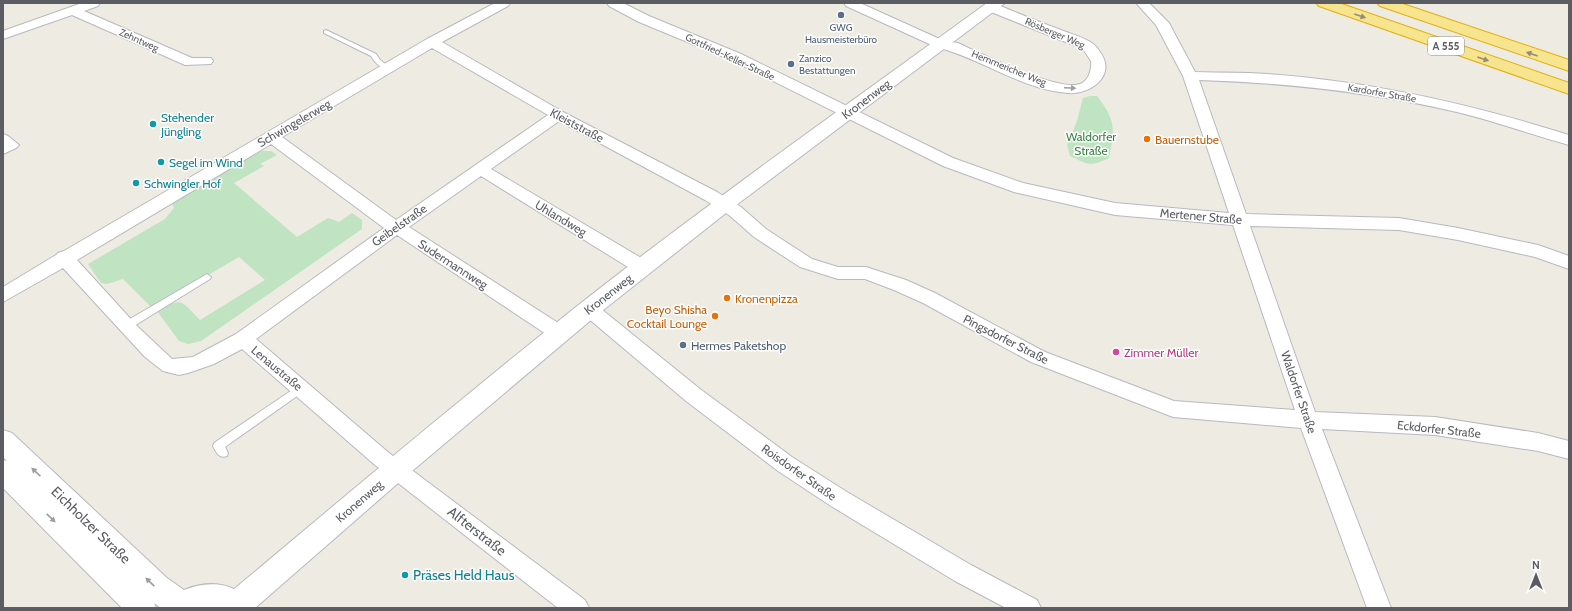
<svg xmlns="http://www.w3.org/2000/svg" width="1572" height="611" font-family="Cabin,sans-serif">
	<style>
		.green { fill: #c0e3c2 }
		.lines { fill: none; stroke-linecap: round; stroke-linejoin: round }
		.service-casing { stroke: #b8b9be; stroke-width: 2 }
		.minor-casing { stroke: #b8b9be; stroke-width: 2 }
		.tertiary-casing { stroke: #b8b9be; stroke-width: 2 }
		.secondary-casing { stroke: #b8bac0; stroke-width: 2 }
		.motorway-casing { stroke: #e3b00c; stroke-width: 2 }
		.service { fill: #fff; fill-rule: evenodd }
		.minor { fill: #fff; fill-rule: evenodd }
		.tertiary { fill: #fff; fill-rule: evenodd }
		.secondary { fill: #fff; fill-rule: evenodd }
		.motorway { fill: #f7e48f; fill-rule: evenodd }
		.oneway { fill: #928c72 }
		.oneway2 { fill: #9d9ea1 }
		.service-dot { fill: #5c6f8a; stroke: #fff; stroke-width: 1.5 }
		.culture-dot { fill: #0f9aa8; stroke: #fff; stroke-width: 1.5 }
		.food-dot { fill: #e8710a; stroke: #fff; stroke-width: 1.5 }
		.hotel-dot { fill: #d1479c; stroke: #fff; stroke-width: 1.5 }
		.labels { text-anchor: middle; dominant-baseline: central; stroke-width: 3; stroke-linejoin: round; paint-order: stroke }
		.far-service-label { font-size: 10px; fill: #4e5e75; stroke: #fff }
		.far-street-label { font-size: 10px; fill: #5b5d62; stroke: #fff }
		.shield { fill: #fff; stroke: #8c8e91; stroke-width: 1 }
		.shield-label { font-size: 11px; font-weight: bold; fill: #5b5d62 }
		.street-label { font-size: 12px; fill: #5b5d62; stroke: #fff }
		.culture-label { font-size: 12px; fill: #0d838f; stroke: #fff; text-anchor: start }
		.park-label { font-size: 12px; fill: #398342; stroke: #fff }
		.food-label { font-size: 12px; fill: #c56008; stroke: #fff; text-anchor: start }
		.service-label { font-size: 12px; fill: #4e5e75; stroke: #fff; text-anchor: start }
		.hotel-label { font-size: 12px; fill: #b23c85; stroke: #fff; text-anchor: start }
		.near-street-label { font-size: 14px; fill: #5b5d62; stroke: #fff }
		.near-culture-label { font-size: 14px; fill: #0d838f; stroke: #fff; text-anchor: start }
	</style>
	<rect width="100%" height="100%" fill="#edebe2"/>
	<g class="green">
		<path d="M1090 96H1097C1116 121 1115 128 1109 158 1090 167 1089 165 1070 156L1067 145 1077 121 1083 98Z"/>
		<path d="M261 151H271L277 155 260 164 264 166 234 183 297 237 328 218 339 222 352 213 362 220V229L201 341 188 344 179 341 157 311C183 297 180 300 200 320L265 280 239 257 152 308 123 279 107 284 101 283 88 264 165 219 174 208 172 203Z"/>
	</g>
	<g class="lines">
		<defs>
			<g id="service">
				<path d="M326 30 376 54 380 60 391 68 390 69C382 70 375 63 371 56L324 33V31Z"/>
				<polygon points="207,274 211,277 210,279 129,329 123,329 121,326 123,323"/>
				<path d="M301 384 304 385 306 388 304 391 225 447 228 453 227 456C219 459 216 452 213 446L214 443Z"/>
			</g>
			<g id="minor">
				<polygon points="82,3 100,3 98,6 84,11 192,58 211,58 213,61 211,64 185,65 72,15 3,39 3,31"/>
				<path d="M495 3H510L508 6 442 42 563 112 717 192 741 207 766 229 812 259 838 267H866L906 280 935 293 1045 352 1174 401 1295 410 1233 225 1115 215 1014 192 943 166 731 60 639 22 609 6 607 3H623L649 16 741 54 953 158 1023 183 1115 203 1229 213 1183 76 1156 25 1136 3H1149L1169 23 1195 72C1219 73 1243 72 1267 74 1370 81 1471 104 1569 135V145C1533 135 1497 122 1461 113 1373 92 1288 83 1199 80L1246 214 1399 218 1458 228 1538 245 1569 256V269L1535 257 1458 240 1399 230 1250 226 1315 412 1435 417 1538 433 1569 441V459L1538 451 1435 435 1322 429 1391 608H1367L1301 428 1173 417 1031 362 923 303 894 290 865 279H838L800 267 754 237 729 215 705 200 559 121 491 169 648 262 651 267 648 272 642 273 636 272 481 176 409 227 566 328 568 333 566 338 559 340 552 338 397 235 256 339 389 453 585 600 589 608H558L375 465 242 349 214 364 188 373 179 375 163 371 145 357 63 268 3 302V287L56 255 58 253 64 251 427 39ZM432 48 548 115 396 220 282 137ZM271 144 384 228 236 334 193 357 172 359 138 327 77 260Z"/>
				<path d="M844 3H860L944 41 958 43C980 53 1058 92 1080 84 1089 81 1092 69 1091 61L1083 49 986 10 985 7 991 3 996 4C1017 13 1039 22 1061 30 1071 34 1083 37 1092 43 1095 45 1098 49 1100 52 1117 75 1091 95 1068 93 1022 90 981 58 936 47L846 6Z"/>
				<polygon points="3,134 8,136 19,145 16,148 3,154"/>
				<polygon points="589,302 595,304 700,389 792,457 847,492 971,565 1037,600 1041,608 1006,608 955,581 831,506 778,471 686,401 583,314 580,309 583,304"/>
			</g>
			<path id="tertiary" d="M987 3H1005L731 209 597 315 405 477 255 608H223L226 596C344 497 461 398 581 303 713 199 851 102 987 3Z"/>
			<path id="secondary" d="M3 430 12 433 167 578 184 590C208 580 240 581 251 608H161L154 603 156 608H122L3 488V460L7 461 3 457Z"/>
			<g id="motorway">
				<polygon points="1316,3 1339,3 1569,83 1569,94 1319,6"/>
				<polygon points="1377,3 1400,3 1569,60 1569,71 1380,6"/>
			</g>
		</defs>
		<use href="#service" class="service-casing"/>
		<use href="#minor" class="minor-casing"/>
		<use href="#tertiary" class="tertiary-casing"/>
		<use href="#secondary" class="secondary-casing"/>
		<use href="#motorway" class="motorway-casing"/>
		<use href="#service" class="service"/>
		<use href="#minor" class="minor"/>
		<use href="#tertiary" class="tertiary"/>
		<use href="#secondary" class="secondary"/>
		<use href="#motorway" class="motorway"/>
	</g>
	<defs><path id="oneway-solid" d="M-6-.8H1V-3.2L6.5 0L1 3.2V.8H-6Z"/></defs>
	<g class="oneway">
		<use href="#oneway-solid" transform="translate(1360 16) rotate(19)"/>
		<use href="#oneway-solid" transform="translate(1532 54) rotate(-161)"/>
		<use href="#oneway-solid" transform="translate(1483 59) rotate(19)"/>
	</g>
	<g class="oneway2">
		<use href="#oneway-solid" transform="translate(1070 88) rotate(3)"/>
		<use href="#oneway-solid" transform="translate(36 472) rotate(-137)"/>
		<use href="#oneway-solid" transform="translate(51 518) rotate(44)"/>
		<use href="#oneway-solid" transform="translate(150 582) rotate(-136)"/>
	</g>
	<g class="service-dot">
		<circle cx="841" cy="15" r="4"/>
		<circle cx="791" cy="64" r="4"/>
		<circle cx="683" cy="345" r="4"/>
	</g>
	<g class="culture-dot">
		<circle cx="153" cy="124" r="4"/>
		<circle cx="161" cy="162" r="4"/>
		<circle cx="136" cy="183" r="4"/>
		<circle cx="405" cy="575" r="4"/>
	</g>
	<g class="food-dot">
		<circle cx="1147" cy="139" r="4"/>
		<circle cx="727" cy="298" r="4"/>
		<circle cx="715" cy="316" r="4"/>
	</g>
	<circle class="hotel-dot" cx="1116" cy="352" r="4"/>
	<g class="labels">
		<g class="far-service-label">
			<text x="841" y="27">GWG<tspan x="841" dy="12">Hausmeisterbüro</tspan></text>
			<text x="799" y="58" text-anchor="start">Zanzico<tspan x="799" dy="12">Bestattungen</tspan></text>
		</g>
		<g class="far-street-label">
			<text transform="translate(1055 33) rotate(23)">Rösberger Weg</text>
			<text transform="translate(139 40) rotate(24)">Zehntweg</text>
			<text transform="translate(730 57) rotate(25)">Gottfried-Keller-Straße</text>
			<text transform="translate(1009 68) rotate(22)">Hemmericher Weg</text>
			<text transform="translate(1382 93) rotate(10)">Kardorfer Straße</text>
		</g>
		<rect class="shield" x="1428" y="37" width="36" height="18" rx="3"/>
		<g class="shield-label">
			<text x="1446" y="46">A 555</text>
		</g>
		<g class="street-label">
			<text transform="translate(866 99) rotate(-37)">Kronenweg</text>
			<text transform="translate(294 123) rotate(-30)">Schwingelerweg</text>
			<text transform="translate(577 125) rotate(28)">Kleiststraße</text>
			<text transform="translate(1201 216) rotate(5)">Mertener Straße</text>
			<text transform="translate(561 218) rotate(31)">Uhlandweg</text>
			<text transform="translate(399 225) rotate(-35)">Geibelstraße</text>
			<text transform="translate(453 264) rotate(33)">Sudermannweg</text>
			<text transform="translate(608 294) rotate(-38)">Kronenweg</text>
			<text transform="translate(1006 339) rotate(27)">Pingsdorfer Straße</text>
			<text transform="translate(277 368) rotate(40)">Lenaustraße</text>
			<text transform="translate(1299 392) rotate(71)">Waldorfer Straße</text>
			<text transform="translate(1439 429) rotate(6)">Eckdorfer Straße</text>
			<text transform="translate(799 472) rotate(35)">Roisdorfer Straße</text>
			<text transform="translate(359 501) rotate(-41)">Kronenweg</text>
		</g>
		<g class="culture-label">
			<text x="161" y="117">Stehender<tspan x="161" dy="14">Jüngling</tspan></text>
			<text x="169" y="162">Segel im Wind</text>
			<text x="144" y="183">Schwingler Hof</text>
		</g>
		<g class="park-label">
			<text x="1091" y="136">Waldorfer<tspan x="1091" dy="14">Straße</tspan></text>
		</g>
		<g class="food-label">
			<text x="1155" y="139">Bauernstube</text>
			<text x="735" y="298">Kronenpizza</text>
			<text x="707" y="309" text-anchor="end">Beyo Shisha<tspan x="707" dy="14">Cocktail Lounge</tspan></text>
		</g>
		<g class="service-label">
			<text x="691" y="345">Hermes Paketshop</text>
		</g>
		<g class="hotel-label">
			<text x="1124" y="352">Zimmer Müller</text>
		</g>
		<g class="near-street-label">
			<text transform="translate(91 525) rotate(44)">Eichholzer Straße</text>
			<text transform="translate(477 531) rotate(38)">Alfterstraße</text>
		</g>
		<g class="near-culture-label">
			<text x="413" y="575">Präses Held Haus</text>
		</g>
	</g>
	<rect width="1572" height="611" fill="none" stroke="#5b5d62" stroke-width="8"/>
	<g transform="translate(1536 575)" stroke="#ffffff" stroke-width="3" paint-order="stroke">
	<path d="M0-3L7 15L0 10L-7 15Z" fill="#5b5d62"/>
	<text y="-6" font-size="11" font-weight="bold" text-anchor="middle" fill="#5b5d62">N</text>
	</g>
</svg>
